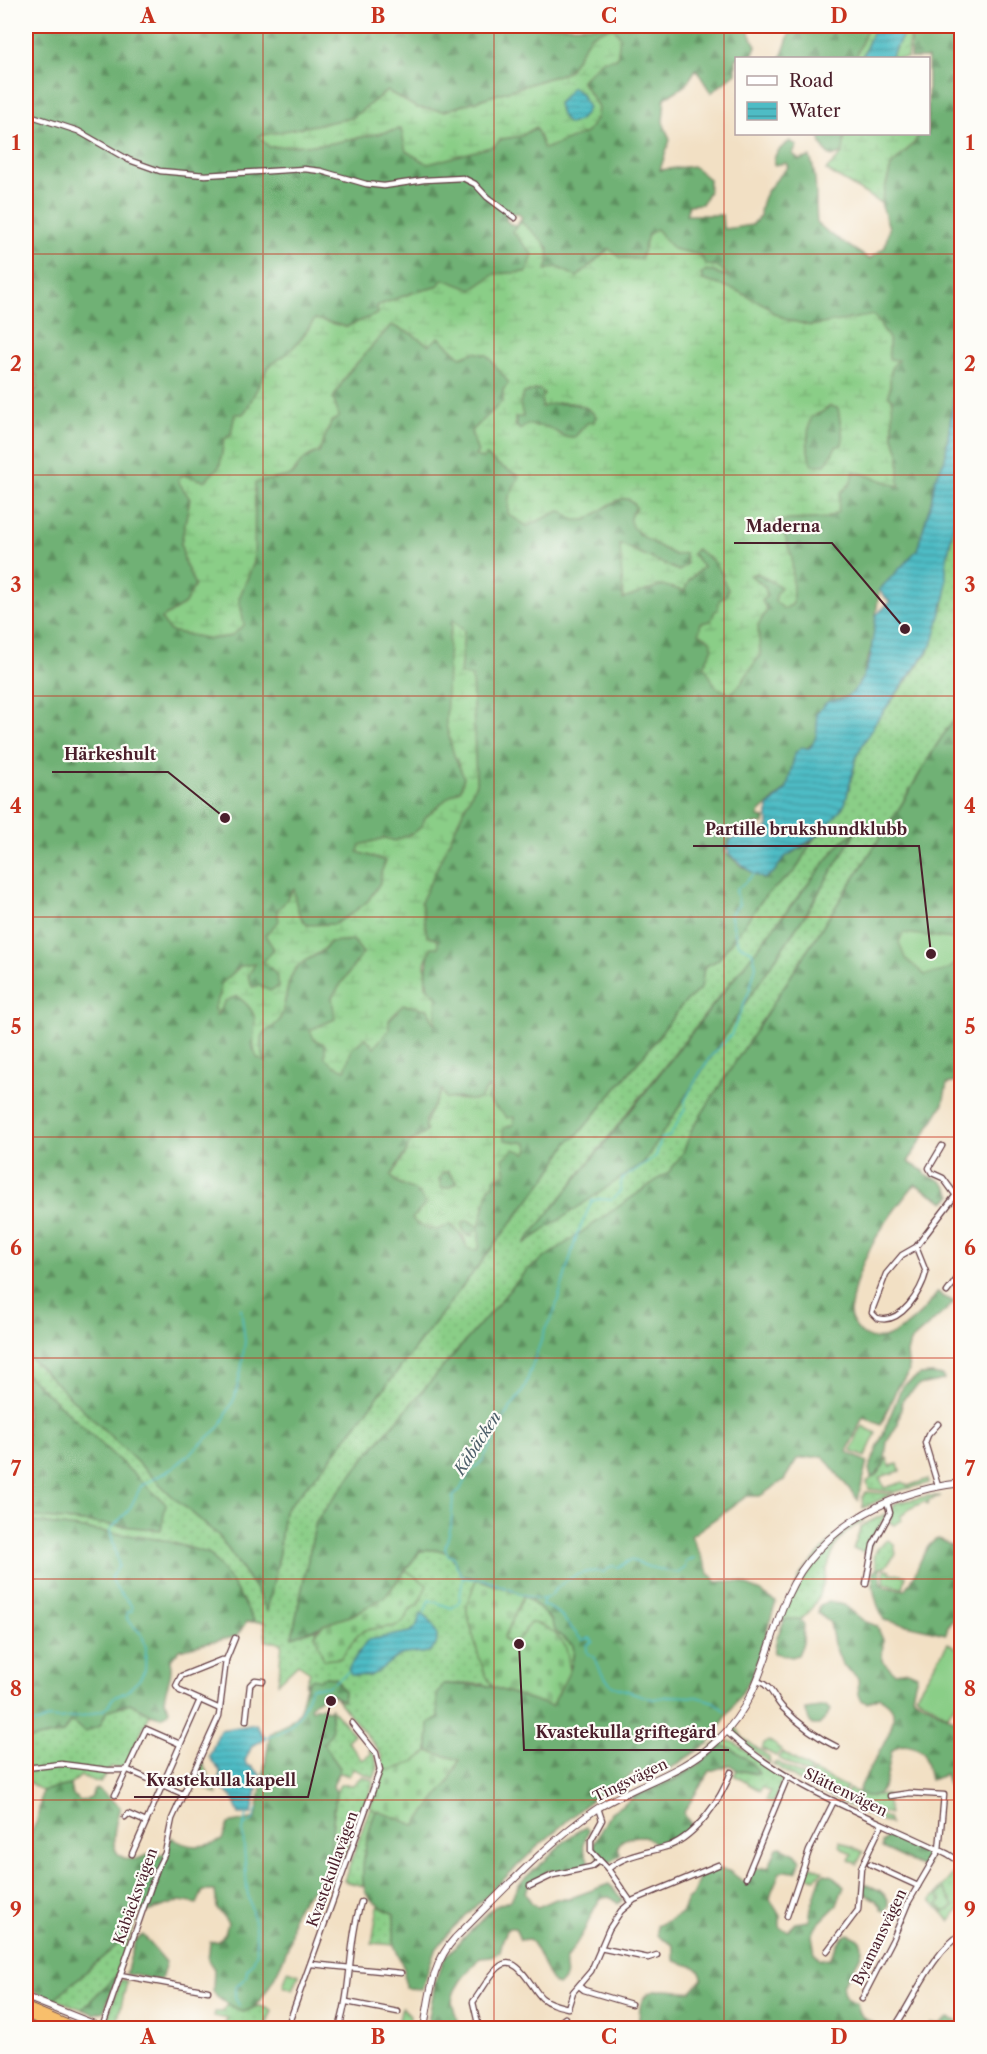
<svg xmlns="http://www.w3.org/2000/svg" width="987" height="2054" font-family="'Libre Caslon Text',serif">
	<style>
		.grass { fill: url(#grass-dots); stroke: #6a7659; stroke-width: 1.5; fill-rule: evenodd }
		.forest { fill: url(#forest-firs); stroke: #5c6850; stroke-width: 1.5; fill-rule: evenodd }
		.wetland { fill: url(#wetland-marsh); stroke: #6a7659; stroke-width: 1.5; fill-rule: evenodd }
		.cemetery { fill: url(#cemetery-stones); stroke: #6a7659; stroke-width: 1.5 }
		.park { fill: url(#park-crowns); stroke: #6a7659; stroke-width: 1.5 }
		.pitch { fill: #8ace87; stroke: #6a7659; stroke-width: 1.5 }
		.water { fill: url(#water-rules); stroke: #4c6e78; stroke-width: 1.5 }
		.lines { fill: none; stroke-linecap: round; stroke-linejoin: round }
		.stream { stroke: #4ebcc5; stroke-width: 1.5 }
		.minor-casing { stroke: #633c42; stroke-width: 7 }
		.tertiary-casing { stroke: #633c42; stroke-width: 8 }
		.motorway-casing { stroke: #633c42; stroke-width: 10 }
		.minor { stroke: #fff; stroke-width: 4.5 }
		.tertiary { stroke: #fff; stroke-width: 6 }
		.motorway { stroke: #f8bf6c; stroke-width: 8 }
		.grid { fill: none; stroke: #c8321e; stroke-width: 1.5; stroke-opacity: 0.55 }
		.labels { text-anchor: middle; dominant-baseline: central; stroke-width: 4.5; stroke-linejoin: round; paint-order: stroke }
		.street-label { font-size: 15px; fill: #4a1f2b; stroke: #fdfcf7 }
		.water-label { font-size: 16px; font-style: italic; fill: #4c5e69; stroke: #fdfcf7 }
		.leader { fill: none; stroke: #4a1f2b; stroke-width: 2 }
		.callout-dot { fill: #4a1f2b; stroke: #fdfcf7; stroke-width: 2 }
		.callout-label { font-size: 16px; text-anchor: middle; font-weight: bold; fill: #4a1f2b; stroke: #fdfcf7; stroke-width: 4.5; stroke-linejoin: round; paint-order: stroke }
		.neatline { fill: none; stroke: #c8321e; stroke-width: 2 }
		.grid-label { font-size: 20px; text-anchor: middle; font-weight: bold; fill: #c8321e }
	</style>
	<defs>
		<pattern id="grass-dots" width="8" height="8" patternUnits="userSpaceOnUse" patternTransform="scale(1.5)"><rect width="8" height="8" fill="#8ace87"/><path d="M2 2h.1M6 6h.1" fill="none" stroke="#79b075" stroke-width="1.8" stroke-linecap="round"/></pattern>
		<pattern id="forest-firs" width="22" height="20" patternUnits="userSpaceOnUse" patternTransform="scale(1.5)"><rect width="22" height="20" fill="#6fb174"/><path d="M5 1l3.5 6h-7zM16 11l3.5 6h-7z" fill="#5d8f5f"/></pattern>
		<pattern id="wetland-marsh" width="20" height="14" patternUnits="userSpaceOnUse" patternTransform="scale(1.5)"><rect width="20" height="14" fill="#8ace87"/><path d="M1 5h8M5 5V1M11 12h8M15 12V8" fill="none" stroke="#79b075"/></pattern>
		<pattern id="cemetery-stones" width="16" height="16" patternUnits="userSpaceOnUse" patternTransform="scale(1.5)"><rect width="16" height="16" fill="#8ace87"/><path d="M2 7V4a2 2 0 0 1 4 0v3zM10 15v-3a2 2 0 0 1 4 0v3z" fill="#79b075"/></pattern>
		<pattern id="park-crowns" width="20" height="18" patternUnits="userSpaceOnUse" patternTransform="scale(1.5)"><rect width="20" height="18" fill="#8ace87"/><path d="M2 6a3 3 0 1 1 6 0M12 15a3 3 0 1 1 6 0" fill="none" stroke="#79b075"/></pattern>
		<pattern id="water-rules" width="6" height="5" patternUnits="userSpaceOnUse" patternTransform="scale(1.5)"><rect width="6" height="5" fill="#4ebcc5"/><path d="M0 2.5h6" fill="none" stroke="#4398a0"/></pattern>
	</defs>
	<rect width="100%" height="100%" fill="#fdfcf7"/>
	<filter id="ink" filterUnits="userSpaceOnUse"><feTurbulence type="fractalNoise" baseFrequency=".0167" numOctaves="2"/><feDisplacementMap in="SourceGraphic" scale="12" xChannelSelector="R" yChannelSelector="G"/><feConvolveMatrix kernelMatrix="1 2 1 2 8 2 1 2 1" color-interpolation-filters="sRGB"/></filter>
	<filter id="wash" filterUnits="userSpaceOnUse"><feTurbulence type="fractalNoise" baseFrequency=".008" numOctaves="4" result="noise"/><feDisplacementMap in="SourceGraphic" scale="24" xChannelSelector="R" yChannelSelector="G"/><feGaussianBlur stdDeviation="1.35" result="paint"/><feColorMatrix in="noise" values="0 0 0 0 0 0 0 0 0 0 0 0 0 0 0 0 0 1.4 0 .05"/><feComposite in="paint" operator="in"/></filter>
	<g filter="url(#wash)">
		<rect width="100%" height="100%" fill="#f2e0c4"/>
		<g class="grass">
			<path d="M961 511V712L952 722 936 746 900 807 692 1129 683 1153 670 1171 527 1270 367 1455 316 1521 292 1637 318 1629 315 1635 355 1640 358 1634 365 1630 395 1626 403 1622 410 1609 418 1605 426 1585 406 1570 420 1551C444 1547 452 1551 461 1574L476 1579 467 1606V1613L484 1671 493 1687 481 1684H443C436 1698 436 1697 440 1712L428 1740V1751C416 1763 398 1770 382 1771V1757L377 1748 336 1698 343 1701 344 1692 336 1678 325 1677 320 1680 308 1682 305 1686 310 1672 298 1664 278 1683 282 1643 266 1641 264 1622H255L232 1583 163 1540 26 1521V1516L160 1530 166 1504 26 1374V1354L171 1495 219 1536 255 1588 267 1610 277 1566 284 1511 327 1463 551 1171 568 1142 574 1138 582 1130 652 1045 682 1005 701 988 704 967 718 960 765 896 795 871 812 841 822 833 845 804 857 755 875 723 928 652 943 606 946 564 956 512ZM854 832 807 912 746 1002 644 1162 526 1242 841 842Z"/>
			<polygon points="887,1458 890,1466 898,1464 900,1471 880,1477 884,1488 903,1482 908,1486 928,1479 929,1483 894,1492 869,1489 867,1482 879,1472"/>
			<polygon points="866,1492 892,1494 863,1508 862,1498"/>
			<polygon points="928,1496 941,1496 928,1500 929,1503 927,1504 925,1501 910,1509 900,1517 902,1520 895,1525 890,1523 893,1507 896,1503"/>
			<polygon points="887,1513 875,1533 869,1551 865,1552 853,1549 861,1526"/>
			<path d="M863 1517V1521C852 1528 842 1534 836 1546 821 1573 828 1598 800 1620H780L801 1574 835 1536Z"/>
			<path d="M888 1540 894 1544 896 1554 886 1566 877 1569C871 1556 876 1546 888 1540Z"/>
			<polygon points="524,1595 551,1620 556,1632 573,1646 574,1651 570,1670 569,1665 525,1632 516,1641 508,1642 504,1638"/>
			<polygon points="130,1703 150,1714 125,1767 111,1767 100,1783 81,1776 70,1785 42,1791 26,1780 26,1740 63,1733 70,1722 100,1726 107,1711"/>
			<polygon points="331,1708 354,1734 347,1741 362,1760 371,1754 369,1750 373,1751 378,1767 374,1778 353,1769 349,1776 338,1772 340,1768 323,1744 331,1732"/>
			<polygon points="735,1726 743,1738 769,1757 770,1763 745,1745 733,1731"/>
			<path d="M721 1739 733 1742 782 1777 783 1780 773 1803 766 1800 770 1792 762 1787 760 1791 734 1775 737 1770 756 1774 732 1749 717 1748C692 1771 665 1786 633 1798L632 1796 637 1792C668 1777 696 1763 721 1739Z"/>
			<polygon points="770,1741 782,1750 776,1756 762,1749 764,1743"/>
			<polygon points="783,1752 811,1770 808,1775 780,1759 779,1757"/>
			<polygon points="201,1760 217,1794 192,1781"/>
			<polygon points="777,1762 843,1798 888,1818 890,1824 868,1815 806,1785 773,1764"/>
			<polygon points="813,1771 846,1787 844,1795 811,1778 810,1776"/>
			<polygon points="362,1776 374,1781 362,1815 359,1815 334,1883 327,1880 336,1792 340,1785 353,1785"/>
			<polygon points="849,1789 868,1796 886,1794 890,1814 875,1810 846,1796"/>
			<path d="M370 1808 376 1810C366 1835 364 1859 363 1886L344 1881Z"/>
			<polygon points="840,1841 863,1852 857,1864 849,1860 852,1854 839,1846"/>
			<polygon points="808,1864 823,1871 815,1878 805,1875"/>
			<polygon points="959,1867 961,1869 961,1908 950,1921 931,1900"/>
			<polygon points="378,1906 394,1914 394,1945 372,1943"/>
			<polygon points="131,1933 117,1975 82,2009 54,1999"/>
			<polygon points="121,1980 125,1980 127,1982 117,2022 107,2019"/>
			<path d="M227 2004 243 2012C260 2007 253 2002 272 2011L265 2028H222L228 2019 214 2016 215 2012H223Z"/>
			<polygon points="402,2007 410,2015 409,2028 397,2028"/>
		</g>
		<g class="forest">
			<path d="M26 26H746L756 46 751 58H736V73L711 93 696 69 686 85 665 98 663 122 670 140 660 170 693 166 709 179V191L702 204 689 205 686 215H722L723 228 725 229 752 225 760 216C760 194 773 183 788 167L786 163 774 165C772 154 782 147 790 141L797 146 793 154 799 160 810 157C818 178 815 200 817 223L830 234 869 259 885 247 889 228 881 203 891 166 914 143 919 134H928V58H910L911 27 961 26 962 269 955 273 961 286 962 364 957 374 945 459 935 480 931 502 917 551 879 590 873 642 863 677 854 691 845 698 827 702 816 714C819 737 818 746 795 753L787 788 760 812 758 817 765 818 764 824H753V828L746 832 739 826 731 835 725 852 741 866 764 879 774 872 785 857 812 841 795 871 765 896 718 960 704 967 701 988 682 1005 652 1045 582 1130 574 1138 568 1142 551 1171 327 1463 284 1511 277 1566 267 1611 255 1588 219 1536 171 1495 26 1354V392L37 390V375L26 372ZM613 26 601 61 581 81 598 107 596 119 586 133 544 148 536 127 521 136 501 139 494 146 401 129 327 144 269 147 259 136 352 118 387 91 417 108 444 111 568 72 591 35ZM518 213 522 218 516 225 510 224 506 220 507 215ZM521 222 549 248 545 270 557 267 577 278 608 249 621 258 641 259 648 235 656 230 673 249 700 255 706 265 729 277 706 270 701 274 702 280 733 289 767 306 773 313 788 320 811 326 829 323 889 359 891 368 889 396 892 399 893 437 899 453 898 486 854 471 850 484 840 493 827 518 774 521 785 536 783 609 782 587C772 580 762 572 750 575L765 587 762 601 767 610 758 625 760 655 740 685 704 665 713 648C703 623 722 611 728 589 725 583 724 576 721 571 716 561 705 555 696 549L692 553 703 567C699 571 694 577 689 580 675 587 660 582 647 591L651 558 679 571 687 564 685 553 657 545 646 537 638 534 630 517 636 508C628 488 608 507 598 512 590 515 581 517 574 520L564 512 559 511 527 526 509 497 520 476 497 464 486 455 475 456 478 452 471 432 503 401V390L510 383 487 355 475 352 461 357 439 337 410 333 391 325 347 374 333 398 339 417 331 422 319 452C305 456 299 463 292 475L255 483 254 562 239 598 231 636 211 639 170 631 161 619 185 604 195 585 185 563 181 544 190 499 182 475 205 481 220 466 224 440 231 434 235 415 243 414 247 409 268 367 288 353 302 338 315 319 346 327 378 314 377 306 412 293 437 287 472 290 495 274 527 272 533 255ZM453 621 464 631 460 674 472 677 476 783 421 902 427 936 431 947C422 973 429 997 434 1024L428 1009 403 1005 389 1020 374 1046 366 1038 352 1048 325 1045 314 1039 336 1019 332 997 363 953 353 940 330 942C321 957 308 956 297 967 287 977 286 1005 280 1019 277 1026 267 1028 263 1035 258 1044 262 1053 266 1061L253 1049C257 1023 259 1012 237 996L225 1001 220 1011 214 1008 220 995 221 984 241 966 254 965 248 976 252 988 260 986 270 991 278 987 279 978 269 966 279 921 277 910 286 903 290 893 294 890C295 903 298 916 307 925L335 924 350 915 368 901 380 883 381 873 386 861 358 852 360 845 385 838 395 841 415 832 422 826 425 818 450 796 461 789 464 777 454 755 448 677 449 639ZM442 1090 446 1099 461 1098 472 1101 487 1099 507 1118H514L503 1128 504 1140 526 1143V1152L514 1149C491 1162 485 1204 479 1227L468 1220 463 1222C461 1229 463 1234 470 1237L475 1231 467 1248C458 1221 440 1221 416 1215L423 1210 425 1204 423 1197 396 1167 416 1138 423 1135 427 1130 426 1120Z"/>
			<polygon points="792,26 868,26 856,58 781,58"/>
			<path d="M820 134H845L843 153 832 157C824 151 819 143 820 134Z"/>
			<path d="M540 389 551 404C568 403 584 402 596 416L594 422 583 427 575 437H565L546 427 520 431C510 418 519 406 524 393Z"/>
			<path d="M830 406 838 408 843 438 842 445 836 447 825 466 812 465C805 450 807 433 811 416L822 412Z"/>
			<path d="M961 712V1084L956 1082 947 1084 943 1104 908 1162 924 1171 926 1176C941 1178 944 1183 952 1195L945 1202 915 1184C887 1218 860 1255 852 1300 852 1304 850 1309 850 1313 850 1320 856 1328 861 1333 885 1354 925 1311 938 1292L943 1297 955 1302 910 1342 907 1353 909 1372 897 1388 881 1425 863 1417 847 1452 867 1462 858 1500 823 1456 797 1459 784 1480 760 1496H747L691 1536 710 1575 717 1582C742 1578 755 1588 776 1602L752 1677 709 1743 668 1770 649 1775 635 1772 624 1781 598 1794 537 1847 452 1929 434 1952 422 1989 405 1988 404 1969 394 1945V1914C385 1909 373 1904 367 1895 356 1877 369 1829 376 1810L415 1825 448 1783 459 1760 428 1751 429 1723 438 1718 437 1696 443 1684 489 1686 552 1706 571 1667 574 1652 573 1646 556 1632 551 1620 526 1596 461 1574C452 1551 444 1547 420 1551L385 1597 353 1615 292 1637 316 1521 367 1455 527 1270 670 1171 683 1153 692 1129 900 807 936 746 952 722ZM961 940 959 958 925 975 917 967Z"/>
			<polygon points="856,831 807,912 746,1002 644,1162 524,1244 636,1104 841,842"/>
			<polygon points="447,1171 457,1183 448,1188 441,1188 439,1179 443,1173"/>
			<polygon points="26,1374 166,1504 161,1530 26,1516"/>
			<polygon points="932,1374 943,1376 944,1380 919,1385 903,1399 898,1424 887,1442 884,1465 875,1476 871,1477 869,1469 902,1386 920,1375"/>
			<path d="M26 1521 163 1540 210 1554 232 1583 255 1622H246L237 1636 179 1650 170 1661C174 1675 165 1687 164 1701L169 1709 167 1714 161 1717 150 1714 130 1703 107 1711 100 1726 85 1732 76 1724 70 1722 63 1733 26 1740Z"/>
			<path d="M938 1539C947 1541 952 1549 961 1552V1607L948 1625 946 1634 884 1620C877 1607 871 1586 873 1572L877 1569H880L881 1583 885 1587 905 1590C918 1577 921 1545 938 1539Z"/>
			<path d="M829 1601 844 1605 864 1621 877 1626 883 1640 882 1661 895 1673 908 1671 917 1675 912 1696 955 1721 961 1707V1791L949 1787 945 1775 930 1780 924 1753C915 1746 901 1741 892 1751 887 1764 890 1794 871 1796 865 1797 863 1795 859 1791 865 1771 900 1728 892 1709 890 1703 884 1700 879 1697L867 1703C856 1700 859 1687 858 1678L842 1664 834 1644 830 1623 818 1613 820 1605Z"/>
			<polygon points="785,1619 800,1620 804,1624 803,1643 798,1655 792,1657 774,1653 777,1637"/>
			<path d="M325 1677 336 1678 344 1692 343 1701 329 1693 314 1702 310 1708 312 1710 316 1707H323L325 1710 330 1709 332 1732 323 1744 340 1768 333 1786 336 1792 327 1880C317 1887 306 1893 299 1904 290 1917 293 1931 289 1944 283 1962 268 1992 256 2005 252 2009 248 2010 243 2012L227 2004 217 1997 213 1991 214 1969 208 1960 210 1942 218 1941 225 1934 228 1923 217 1908 215 1891H203L197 1904 180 1901 147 1912 140 1910 131 1933 54 1999 26 1988V1843L37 1821 42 1791 70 1785 72 1795 81 1801 91 1798 94 1790 98 1789 120 1807C115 1825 103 1862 136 1859 143 1858 147 1854 154 1853L155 1858 168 1852 171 1837C187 1849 204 1848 222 1840L228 1824 256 1818 270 1734C278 1729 292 1722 298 1713 305 1702 301 1687 313 1678L320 1680Z"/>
			<polygon points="826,1706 830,1710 826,1718 819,1725 812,1725 809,1720 805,1709"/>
			<path d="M722 1746C733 1747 755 1763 759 1774L737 1770 730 1765 710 1771 685 1810 684 1814 692 1826C684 1834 669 1848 657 1844 652 1843 648 1838 644 1836 638 1836 621 1837 619 1845 617 1848 620 1852 620 1855L610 1862C600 1862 594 1853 594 1843L611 1812 633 1798 677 1779 698 1766Z"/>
			<path d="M586 1827 589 1830C580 1849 583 1847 590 1864L561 1873 549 1870 529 1885 525 1892 531 1902 538 1907 556 1899H568L609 1884 622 1899 620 1903 618 1904C600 1883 592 1915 586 1927 582 1935 576 1944 571 1952 570 1954 567 1956 566 1959 561 1970 572 1973 559 1985L555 1984C542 1971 542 1953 529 1939L520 1940 515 1928H508L503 1939 500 1951 493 1956 480 1957 461 1980 454 1992 452 2001 459 2028H427L436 1978 446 1956 494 1907 511 1900C519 1879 533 1872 549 1857 561 1845 570 1834 586 1827Z"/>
			<path d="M888 1836C896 1837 923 1852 929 1858L925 1868 882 1848V1843Z"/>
			<path d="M781 1847 797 1855 800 1861 797 1871C791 1874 785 1868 780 1872L772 1891 770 1899 780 1916V1928L788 1931 796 1923 809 1921 811 1908 821 1876 824 1874C831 1874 840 1880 844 1887L836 1906 816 1926 812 1935 815 1953 820 1959 829 1958C837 1950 836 1939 848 1934 881 1944 846 1973 843 1986 842 1991 844 1995 847 1999L857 2003C861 2023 867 2017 881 2028H628L637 2024C641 2016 638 2008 642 2001 649 1983 677 1993 691 1991L702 1979C701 1963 686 1967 674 1960 675 1937 670 1947 657 1935V1926L681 1914 686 1901 693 1895 698 1880 702 1875 721 1869 729 1871 744 1882 748 1881 754 1869 769 1867 777 1848Z"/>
			<path d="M865 1884C875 1888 890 1893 889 1906L885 1911 881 1910V1906L876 1900 863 1893 862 1885Z"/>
			<polygon points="143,1935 166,1962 161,1980 126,1974 135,1940"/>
			<polygon points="117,1975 104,2011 94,2014 82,2009"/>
			<polygon points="948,2018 961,2022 961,2028 930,2028 931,2023 939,2024"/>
		</g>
		<g class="wetland">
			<polygon points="613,26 620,37 617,58 601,61 581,81 598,107 596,119 586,133 544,149 536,127 521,136 501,139 494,146 428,164 406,151 401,129 327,144 269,147 258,136 352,118 387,91 417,108 445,111 568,72 591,35"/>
			<polygon points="868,26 875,26 862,58 856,58"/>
			<polygon points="908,26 911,26 907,58 890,58"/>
			<polygon points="845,134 919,134 914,143 891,166 881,203 826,170 843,153"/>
			<path d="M521 222C539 239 556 244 546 270L557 267 577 277 609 249 621 258 641 259 648 235 656 229 673 249 700 255 706 265 717 266 731 277 706 270 701 274 702 280 733 289 767 306 773 313 788 320 811 326 874 315 889 339V359L898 360 891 368 889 396 892 399 893 437 899 453V486L854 471 850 484 840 493 838 512 827 518 775 521 785 536 792 557 793 604 784 609 775 601 777 592 781 587 757 573 750 575 765 587 767 596 762 601 767 610 758 625 760 655 740 685 730 694 716 687 704 665 713 648 710 640 699 633 701 623 711 621 715 611 718 610 719 600 726 596 728 589 723 580 722 573 710 558 696 549 692 554 703 567 689 580 684 591 662 585 623 599 620 544 679 571 687 564 685 553 675 555C663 548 632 534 630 521 629 516 633 512 636 508 627 484 599 514 588 519 584 521 578 520 574 520L564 512 559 511 527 526 508 514 509 497 519 476 497 464 486 455 483 459 475 456 478 452 471 432 503 401V390L509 383 487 355 475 352 461 357 439 337 429 345 410 333 391 325 347 374 333 398 339 417 331 422 319 452C305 456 299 463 292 475L255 483 254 562 239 598 244 625 231 636 211 639 170 631 161 619 185 604 195 585 185 563 181 544 190 499 178 481 182 475 205 481 220 466 224 440 231 434 235 414H243L247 409 268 367 288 353 302 338 315 319 346 327 378 314 377 306 412 293 437 287 443 279 472 290 495 274 527 272 533 255 512 231ZM539 389 544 394 542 397V407C560 400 583 400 596 416L594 422 587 423 575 437C558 438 560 432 547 427 540 425 536 428 528 424L520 430 515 425V417H523L520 403 524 393ZM830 406 838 408 843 438 842 445 836 447 825 465H812C805 450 807 433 811 417L822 412Z"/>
			<polygon points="26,372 37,375 38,389 26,392"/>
			<path d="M453 621 464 631 460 674 472 677 476 783 421 902 427 936 438 940V947H431L425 963 426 986 437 997 435 1025 428 1009 403 1005 389 1020V1030L374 1047 366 1038 352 1048 345 1070 335 1066 325 1058V1045L314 1039 310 1030 335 1019 332 997 363 953 353 940 330 942C321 956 308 956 297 967 286 978 286 1005 280 1019 277 1026 267 1029 263 1035 258 1045 262 1053 266 1062L257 1058C245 1032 270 1019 237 996L225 1001 216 1016 214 1008 220 995 221 984 241 966 255 964 248 976 252 987 260 986 270 991 278 987C279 975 273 969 263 962L274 949 265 935 279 921 277 910C288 902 286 897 294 889 295 902 297 915 307 925L335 924 350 915 368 901 380 883 381 873 386 861 358 852 360 845 385 838 395 841 415 832 422 826 425 818 450 796 461 789 464 777 454 755 446 725 449 639Z"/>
			<path d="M488 1087 491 1090 487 1099C493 1107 501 1110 507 1118L514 1117V1124L503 1129 504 1140 526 1143 529 1149 526 1153 514 1149 503 1159 506 1174 494 1178V1185L489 1187 479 1227 468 1220 463 1222C461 1229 463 1234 470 1237L475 1231 479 1230V1249L473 1250 467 1248 464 1237 450 1224 437 1230 427 1228 416 1223 412 1219 425 1205C419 1183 401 1191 391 1176L406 1153 410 1142 423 1135 427 1131 425 1128 426 1120 442 1090 446 1099C459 1098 470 1102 480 1099ZM448 1171 457 1183 448 1188H441L439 1179 443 1173Z"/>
		</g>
		<g class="cemetery">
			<polygon points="406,1570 427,1585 418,1605 410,1609 403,1622 395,1626 365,1630 358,1634 341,1658 324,1660 315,1635 323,1625 353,1615 385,1597"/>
			<path d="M476 1579 524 1595 504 1638 508 1642 516 1641 525 1632 526 1628 530 1623C544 1623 558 1634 565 1646 568 1653 568 1662 570 1670L552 1706 493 1687C478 1666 475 1638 467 1613V1606Z"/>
			<path d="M428 1751 459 1760 448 1783 415 1825 370 1808 382 1771C398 1770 416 1763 428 1751Z"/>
		</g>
		<g class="park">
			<polygon points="884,1569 890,1570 890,1573 906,1576 903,1588 884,1584"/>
			<polygon points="944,1889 954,1906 947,1911 943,1911 938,1904 942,1901 937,1895"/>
			<polygon points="288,1971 299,1975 293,1990 283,1986"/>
		</g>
		<g class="pitch">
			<path d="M903 933 961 940C957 970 954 969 925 975L905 958 899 942Z"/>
			<polygon points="862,1426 876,1433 865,1457 851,1451"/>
			<polygon points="948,1643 962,1651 961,1694 948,1716 916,1695"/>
		</g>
		<g class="water">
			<polygon points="875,26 908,26 890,58 862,58"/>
			<path d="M572 87 581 94 588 108C583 119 579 122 568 124L561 115 558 104Z"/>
			<path d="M961 364V511L956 512 946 564V593L933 643 875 723 857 755 845 804 835 817 822 833 785 857 774 872 764 879 754 874 729 854 728 848 730 840 753 828 761 832 768 827V807L787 788 795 753 802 747 809 749C818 738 818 727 816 714L827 702 845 698 854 691 863 677 870 659 876 615 890 602 879 590 917 550 931 502 935 480 945 459 957 374Z"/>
			<path d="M421 1613C433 1618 445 1642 430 1651 421 1656 408 1650 397 1657 388 1663 380 1671 370 1676L351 1675 348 1669 365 1643 368 1640 410 1632 416 1627Z"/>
			<polygon points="256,1724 265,1739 252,1746 245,1761 247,1765 252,1767 260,1774 252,1814 239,1814 232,1797 220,1787 220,1771 209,1757 220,1730"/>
		</g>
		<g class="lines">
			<g class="stream">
				<polyline points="614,1198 620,1191 622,1179 656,1156 661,1139 670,1136 685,1109 685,1100 698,1076 711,1056 731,1035 750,989 756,965 752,951 738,944 730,914 739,905 736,890 754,874"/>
				<path d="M463 1577C471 1580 479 1577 486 1580 495 1584 535 1600 543 1599 550 1598 552 1592 557 1588 569 1576 587 1569 604 1572L612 1566 618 1567 631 1560 649 1567 678 1573 685 1568 686 1561 694 1558"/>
				<path d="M544 1599 542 1606C557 1606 572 1630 582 1640L590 1638 593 1642 587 1645V1653L595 1658 602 1674 612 1686 653 1699 670 1696 698 1697 714 1702 726 1712"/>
				<polyline points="424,1614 429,1600 452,1608 459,1603 463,1577 455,1563 454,1557 448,1555 445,1549 451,1526 453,1497 460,1490 468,1474 482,1461 499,1430 504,1417 524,1389 546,1327 554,1313 577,1235 592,1201 599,1199 612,1200"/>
				<path d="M26 1723H38L49 1718 60 1719 87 1715 106 1709 113 1698 126 1692 139 1680 145 1670 146 1648 142 1635 127 1619V1612L132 1611C132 1600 123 1599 118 1591 115 1587 113 1581 111 1577L119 1566 110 1530 129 1510 141 1486 173 1468 220 1427 235 1397 241 1371 245 1341 241 1308"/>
				<path d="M265 1738C294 1731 303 1712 311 1687H327L349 1672"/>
				<polyline points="244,1826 253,1820 257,1809"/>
				<polyline points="239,2005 235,1998 235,1988 246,1977 247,1969 252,1964 257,1952 255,1925 247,1890 244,1848 243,1831 246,1814"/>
			</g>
		</g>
	</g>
	<g filter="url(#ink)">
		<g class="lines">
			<defs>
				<g id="minor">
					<polyline points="26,114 78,131 129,160 160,171 205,175 304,169 321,171 366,184 384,186 424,180 463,178 475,184 487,197 515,218"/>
					<polyline points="942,1146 929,1168 932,1173 943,1178 962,1204"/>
					<path d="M916 1247 926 1272C922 1291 900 1326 877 1318L872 1313 873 1308 886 1274 902 1255 916 1247 962 1187"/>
					<polyline points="947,1292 962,1272"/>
					<polyline points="938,1486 925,1443 928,1435 938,1424"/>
					<polyline points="866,1584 873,1545 890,1513 887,1502"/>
					<path d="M758 1681C772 1686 774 1699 783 1708 798 1723 818 1738 837 1747"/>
					<polyline points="220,1709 180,1691 176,1686 181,1676 221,1660 226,1660"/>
					<polyline points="246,1721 250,1685 255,1680 263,1681"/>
					<path d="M727 1732C790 1790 873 1817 948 1854L962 1863"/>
					<polyline points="26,1768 61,1764 108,1770 128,1770 183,1794"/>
					<polyline points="115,1795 146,1729 180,1744"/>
					<polyline points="598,1808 602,1820 591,1840 591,1851 608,1869 631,1902"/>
					<polyline points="125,1817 128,1814 146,1822"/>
					<polyline points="132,1854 200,1700"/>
					<polyline points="870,1864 918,1886"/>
					<path d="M608 1869C626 1854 648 1853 669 1846 697 1835 721 1799 731 1772"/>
					<polyline points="746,1878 788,1776"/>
					<polyline points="530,1886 553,1875 591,1867 599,1861"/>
					<polyline points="787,1916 809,1851 834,1801"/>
					<polyline points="600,1948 648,1958 657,1955"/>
					<polyline points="827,1951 858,1910 861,1868 882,1824"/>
					<polyline points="311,1964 401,1973"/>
					<polyline points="120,1975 208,1991"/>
					<polyline points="579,1986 584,1990 631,2004"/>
					<polyline points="862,1999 893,1939 908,1903 939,1850 944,1795 910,1793 890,1796"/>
					<polyline points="347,2002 398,2012"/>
					<path d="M898 2022C914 1997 936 1948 962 1934"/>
					<polyline points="102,2028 157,1869 165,1853 172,1819 219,1716 226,1660 235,1638"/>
					<polyline points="287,2028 380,1770 376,1753 352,1723"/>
					<path d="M339 2028C352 1987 348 1943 361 1902"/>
					<path d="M479 2028 473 2002C481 1992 488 1977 498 1968 517 1950 532 1990 542 1998 549 2004 559 2006 568 2008L573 1992 591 1971 609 1929 621 1911 634 1900 718 1865"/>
					<polyline points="552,2028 565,2018"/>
				</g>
				<g id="tertiary">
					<polyline points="26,1997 104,2028"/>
					<path d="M424 2028C430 1996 431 1964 455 1938 499 1895 544 1845 595 1810 635 1784 682 1774 717 1741 756 1705 765 1656 782 1609 809 1533 885 1491 962 1483"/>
				</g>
				<g id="motorway">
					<polyline points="26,2007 76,2028"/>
					<polyline points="26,2014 59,2028"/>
				</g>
			</defs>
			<use href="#minor" class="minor-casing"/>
			<use href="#tertiary" class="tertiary-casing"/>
			<use href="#motorway" class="motorway-casing"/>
			<use href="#minor" class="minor"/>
			<use href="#tertiary" class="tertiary"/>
			<use href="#motorway" class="motorway"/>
		</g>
	</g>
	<path class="grid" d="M263 26V2028M494 26V2028M724 26V2028M26 254H962M26 475H962M26 696H962M26 917H962M26 1137H962M26 1358H962M26 1579H962M26 1800H962"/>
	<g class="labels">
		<g class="street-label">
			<text transform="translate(630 1780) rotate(-26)">Tingsvägen</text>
			<text transform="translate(846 1792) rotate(26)">Slättenvägen</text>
			<text transform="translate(332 1869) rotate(-70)">Kvastekullavägen</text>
			<text transform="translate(135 1896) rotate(-70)">Kåbäcksvägen</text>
			<text transform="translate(879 1937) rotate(-64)">Byamansvägen</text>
		</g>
		<g class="water-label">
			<text transform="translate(477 1443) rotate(-57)">Kåbäcken</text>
		</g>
	</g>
	<path class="leader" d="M905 629L832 543H734M225 818L168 772H52M931 954L919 846H693M519 1644L524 1750H729M331 1701L308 1797H134"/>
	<g class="callout-dot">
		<circle cx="905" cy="629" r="6"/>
		<circle cx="225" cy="818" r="6"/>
		<circle cx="931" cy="954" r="6"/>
		<circle cx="519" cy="1644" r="6"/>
		<circle cx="331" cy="1701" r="6"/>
	</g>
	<g class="callout-label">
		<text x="783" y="532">Maderna</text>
		<text x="110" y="760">Härkeshult</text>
		<text x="806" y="835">Partille brukshundklubb</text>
		<text x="626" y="1738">Kvastekulla griftegård</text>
		<text x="221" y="1786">Kvastekulla kapell</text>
	</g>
	<rect width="987" height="2054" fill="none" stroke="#fdfcf7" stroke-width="66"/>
	<rect x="735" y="57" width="195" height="78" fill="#fdfcf7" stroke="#b5a4a5" stroke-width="1.5"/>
	<rect x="747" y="76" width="30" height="9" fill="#ffffff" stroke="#b5a4a5" stroke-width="1.5"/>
	<text x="789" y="87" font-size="18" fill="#4a1f2b">Road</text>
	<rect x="747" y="102" width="30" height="18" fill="url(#water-rules)" stroke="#b5a4a5" stroke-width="1.5"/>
	<text x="789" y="117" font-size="18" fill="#4a1f2b">Water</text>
	<rect x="33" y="33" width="921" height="1988" class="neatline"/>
	<g class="grid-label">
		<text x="148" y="23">A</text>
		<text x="378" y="23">B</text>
		<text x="609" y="23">C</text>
		<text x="839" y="23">D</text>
		<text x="16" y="150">1</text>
		<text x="970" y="150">1</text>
		<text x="16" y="371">2</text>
		<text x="970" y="371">2</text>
		<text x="16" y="592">3</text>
		<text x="970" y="592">3</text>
		<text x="16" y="813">4</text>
		<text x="970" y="813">4</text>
		<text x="16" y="1034">5</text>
		<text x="970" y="1034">5</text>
		<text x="16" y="1255">6</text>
		<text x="970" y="1255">6</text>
		<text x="16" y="1476">7</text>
		<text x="970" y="1476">7</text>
		<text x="16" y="1696">8</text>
		<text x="970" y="1696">8</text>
		<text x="16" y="1917">9</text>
		<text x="970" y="1917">9</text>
		<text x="148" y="2044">A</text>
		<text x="378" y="2044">B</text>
		<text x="609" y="2044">C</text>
		<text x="839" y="2044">D</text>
	</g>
</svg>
